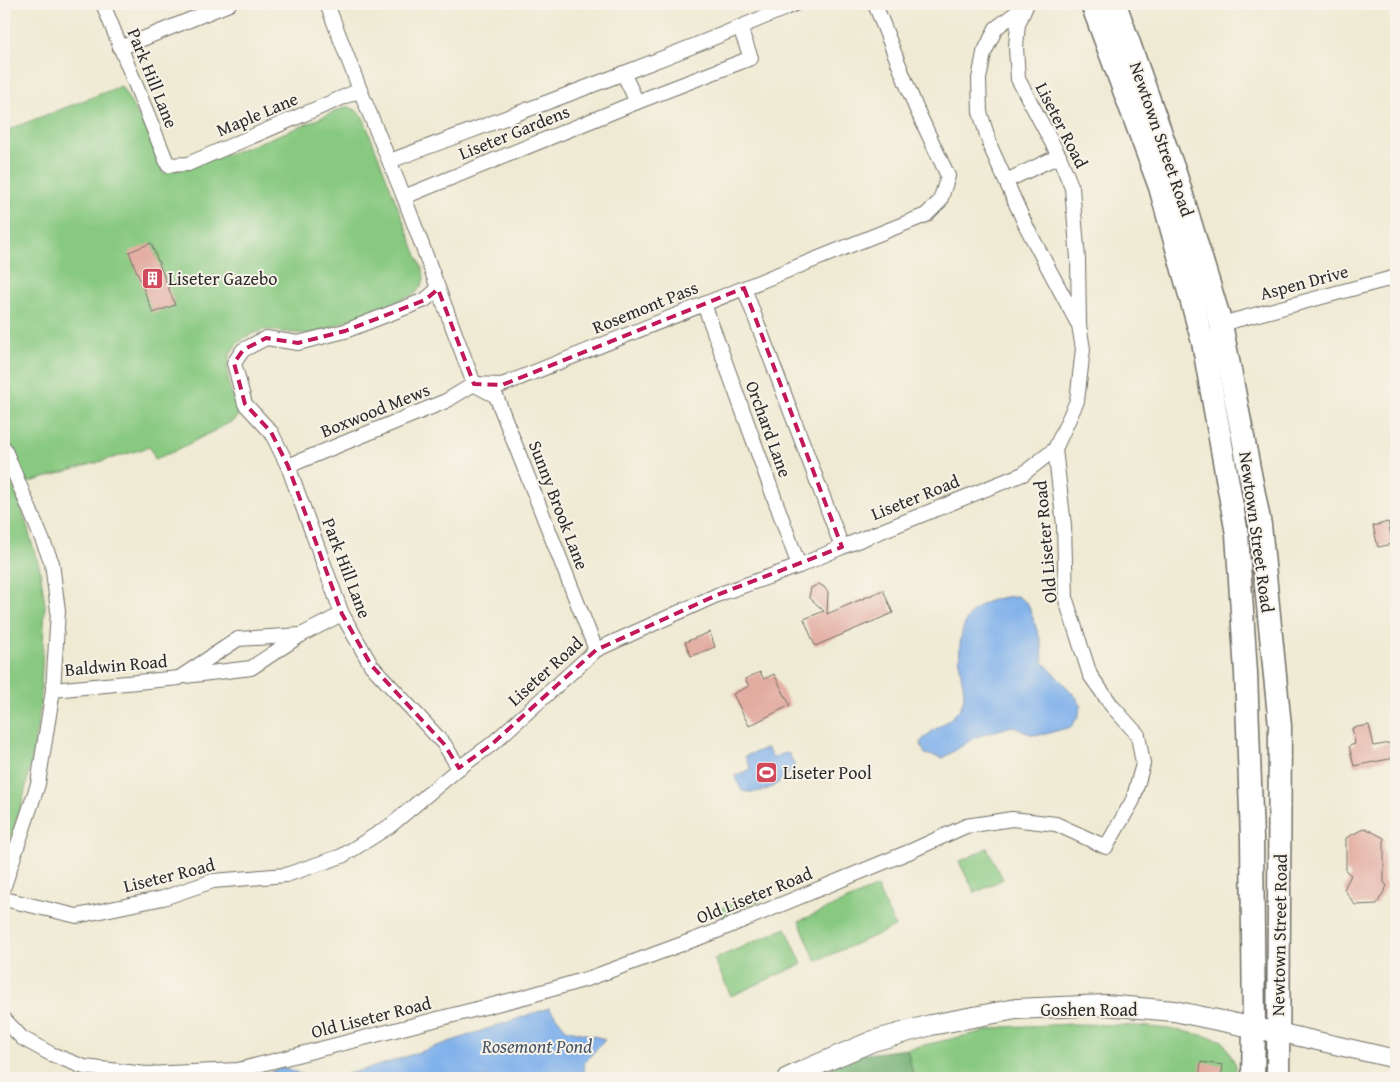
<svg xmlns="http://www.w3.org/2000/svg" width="1400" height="1082" font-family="'Gentium Book Plus',serif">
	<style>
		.green { fill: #88c981; stroke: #5a7a56 }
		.forest { fill: #6ead6f; stroke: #4c6c4d }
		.water { fill: #80b1eb; stroke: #566e8b }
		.building { fill: #e3aca1 }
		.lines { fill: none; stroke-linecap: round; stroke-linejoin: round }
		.minor-casing { stroke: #706e66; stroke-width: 16 }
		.tertiary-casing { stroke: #706e66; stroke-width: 20 }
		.secondary-casing { stroke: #706e66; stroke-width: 22 }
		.primary-casing { stroke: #706e66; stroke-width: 25 }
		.minor { stroke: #fff; stroke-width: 14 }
		.tertiary { stroke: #fff; stroke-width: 18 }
		.secondary { stroke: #fff; stroke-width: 20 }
		.primary { stroke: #fff; stroke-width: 22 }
		.marked { fill: none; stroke: #c2185b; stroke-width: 4; stroke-dasharray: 10 6; stroke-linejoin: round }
		.labels { text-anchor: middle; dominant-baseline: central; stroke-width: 4; stroke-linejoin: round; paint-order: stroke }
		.street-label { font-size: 18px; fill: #2b2b2b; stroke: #f7f3e8 }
		.poi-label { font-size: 18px; fill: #2b2b2b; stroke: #f7f3e8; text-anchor: start }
		.water-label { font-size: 19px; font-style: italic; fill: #445365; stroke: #f7f3e8 }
	</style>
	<rect width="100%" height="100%" fill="#f7f3e8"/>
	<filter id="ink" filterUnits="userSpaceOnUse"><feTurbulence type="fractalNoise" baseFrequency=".02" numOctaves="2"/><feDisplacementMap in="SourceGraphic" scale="10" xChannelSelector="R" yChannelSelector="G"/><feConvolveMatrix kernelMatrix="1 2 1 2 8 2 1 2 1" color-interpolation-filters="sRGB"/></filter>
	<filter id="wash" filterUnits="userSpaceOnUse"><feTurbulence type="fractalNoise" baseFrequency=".0096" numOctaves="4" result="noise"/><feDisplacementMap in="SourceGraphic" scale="20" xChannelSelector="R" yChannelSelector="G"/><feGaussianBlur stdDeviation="1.12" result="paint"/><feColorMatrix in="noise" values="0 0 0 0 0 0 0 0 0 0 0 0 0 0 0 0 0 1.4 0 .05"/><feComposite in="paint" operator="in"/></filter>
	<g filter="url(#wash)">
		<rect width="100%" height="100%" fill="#efead3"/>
		<g class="green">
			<path d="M121 86 157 148 163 174 237 151 302 126 347 106 356 110 363 117 417 256C424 274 429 278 415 294L319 332C306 335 295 333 281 332 276 331 270 329 265 330 217 341 223 379 240 413L233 421 175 451 155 459 150 447 27 483 4 428V133L15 127Z"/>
			<polygon points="4,465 21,507 40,569 45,605 40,710 32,757 23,800 4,859"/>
			<polygon points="987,848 1003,879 975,893 959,862"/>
			<polygon points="877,887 895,927 816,961 799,921"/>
			<polygon points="758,893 761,901 722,917 719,909"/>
			<polygon points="786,928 802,964 731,996 714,959"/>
			<path d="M1072 1024C1124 1025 1173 1025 1223 1041L1236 1065 1235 1078H914L907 1049 1003 1027Z"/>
		</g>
		<polygon class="forest" points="907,1049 914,1078 809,1078 849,1056"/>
		<g class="water">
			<path d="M1017 596 1028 604 1042 645 1043 662 1076 697 1081 706 1078 717 1071 727C1041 734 1041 741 1012 726L976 737 943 758 925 754 920 743C930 728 960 719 963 701 966 691 961 678 960 667 957 622 970 598 1017 596Z"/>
			<path d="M767 748 773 758 788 752 795 766C781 783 766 796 742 791L735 776 751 769 745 756Z"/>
			<polygon points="549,1008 566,1029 605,1039 584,1063 584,1078 255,1078 283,1067 307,1077 337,1077 384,1064"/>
		</g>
		<g id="blocks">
			<g class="building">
				<polygon points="151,243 175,305 153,313 129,252"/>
				<polygon points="1388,522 1393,544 1378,547 1373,526"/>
				<polygon points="819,584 824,587 828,592 827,614 883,590 893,613 815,646 804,619 824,611 809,597 811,588"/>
				<polygon points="710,632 715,647 691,656 685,642"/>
				<polygon points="760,672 764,679 774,674 790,705 749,726 733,694 749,686 745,679"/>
				<polygon points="1369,725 1374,746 1390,743 1394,758 1354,766 1349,746 1355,744 1352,728"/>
				<polygon points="1365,828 1384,838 1384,882 1387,886 1377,904 1355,905 1344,889 1351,875 1346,871 1346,838"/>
				<polygon points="1201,1062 1223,1065 1221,1078 1199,1078"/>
			</g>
		</g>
	</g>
	<g filter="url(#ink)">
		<use href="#blocks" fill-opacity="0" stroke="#706e66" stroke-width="1"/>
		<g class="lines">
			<defs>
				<g id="minor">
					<polyline points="103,4 168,165 188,164 360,90"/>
					<polyline points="327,4 360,90 404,197 474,384"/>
					<polyline points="1025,6 996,28 984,53 979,79 980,112 991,148 1026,226 1077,322"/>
					<polyline points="120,48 229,4"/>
					<polyline points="623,73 637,102"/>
					<path d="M390 161C526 110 662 61 795 4"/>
					<polyline points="1006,181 1059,156"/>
					<polyline points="404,197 637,102 751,58 740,28"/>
					<polyline points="744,288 842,547"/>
					<polyline points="438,289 425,300 345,331 298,343 266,338 243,350 234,363 245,404 271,432 288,466 342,614 371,665 444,744 459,768"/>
					<polyline points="704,304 799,566"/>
					<polyline points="1221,324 1396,277"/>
					<polyline points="474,384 502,385 926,215 940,201 948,176 916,108 875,4"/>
					<polyline points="477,386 496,396 596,650"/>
					<polyline points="4,448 52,563 58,611 53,690 38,784 4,886"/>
					<polyline points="288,466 446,401 474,384"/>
					<polyline points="185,676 251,668 301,635 342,614"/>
					<polyline points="53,690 179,678 238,639 301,635"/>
					<polyline points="4,899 77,916 163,898 213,881 286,875 342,856 390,826 459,768 492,744 596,650 717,595 799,566 842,547 1023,474 1055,449 1077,401 1083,349 1079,325 1078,259 1072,188 1059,156 1018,79 1016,47 1018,24 1027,4"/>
					<polyline points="4,1019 22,1038 51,1054 84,1067 146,1074 238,1070 528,996 590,978 712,933 911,851 966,826 1012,819 1056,824 1106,847 1133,800 1143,764 1138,735 1112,706 1090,675 1066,600 1064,525 1055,449"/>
				</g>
				<polyline id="tertiary" points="1278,1032 1396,1059"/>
				<polyline id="secondary" points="788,1078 805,1070 873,1041 931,1025 1016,1009 1105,1005 1174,1011 1270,1031"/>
				<g id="primary">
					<polyline points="1092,4 1160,187 1203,342 1237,534 1246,673 1252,839 1254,1027 1253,1078"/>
					<polyline points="1115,4 1176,176 1221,324 1260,525 1280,726 1278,1078"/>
				</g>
			</defs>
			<use href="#minor" class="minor-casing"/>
			<use href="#tertiary" class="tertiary-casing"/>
			<use href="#secondary" class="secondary-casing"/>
			<use href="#primary" class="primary-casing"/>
			<use href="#minor" class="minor"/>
			<use href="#tertiary" class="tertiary"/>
			<use href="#secondary" class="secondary"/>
			<use href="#primary" class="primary"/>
		</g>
	</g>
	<path class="marked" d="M744 288 842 547 717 595 596 650 492 744 459 768 444 744 371 665 342 614 288 466 271 432 245 404 234 363 243 350 266 338 298 343 345 331 425 300 438 289 474 384 502 385Z"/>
	<defs>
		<symbol id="building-square" viewBox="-11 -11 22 22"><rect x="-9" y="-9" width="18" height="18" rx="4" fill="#d1495b" stroke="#f7f3e8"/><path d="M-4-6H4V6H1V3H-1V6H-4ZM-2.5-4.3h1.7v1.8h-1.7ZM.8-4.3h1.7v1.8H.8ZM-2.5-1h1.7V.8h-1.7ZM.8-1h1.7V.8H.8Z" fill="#fff"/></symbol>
		<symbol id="stadium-square" viewBox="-11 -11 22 22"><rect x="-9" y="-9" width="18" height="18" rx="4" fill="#d1495b" stroke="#f7f3e8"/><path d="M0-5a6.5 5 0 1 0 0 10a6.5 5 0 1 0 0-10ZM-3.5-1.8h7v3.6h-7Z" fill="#fff"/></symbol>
	</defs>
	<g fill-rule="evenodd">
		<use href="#building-square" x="140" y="266" width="25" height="25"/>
		<use href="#stadium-square" x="754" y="760" width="25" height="25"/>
	</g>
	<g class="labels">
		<g class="street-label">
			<text transform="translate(153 78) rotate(68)">Park Hill Lane</text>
			<text transform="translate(257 114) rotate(-23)">Maple Lane</text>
			<text transform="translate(1062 125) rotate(63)">Liseter Road</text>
			<text transform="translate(514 132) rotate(-22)">Liseter Gardens</text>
			<text transform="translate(1162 139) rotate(71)">Newtown Street Road</text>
			<text transform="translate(1304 282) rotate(-15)">Aspen Drive</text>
			<text transform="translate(645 307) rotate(-22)">Rosemont Pass</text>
			<text transform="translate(375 410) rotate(-22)">Boxwood Mews</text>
			<text transform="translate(769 429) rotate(70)">Orchard Lane</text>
			<text transform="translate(915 497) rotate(-22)">Liseter Road</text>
			<text transform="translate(559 505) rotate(69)">Sunny Brook Lane</text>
			<text transform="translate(1257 532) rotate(82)">Newtown Street Road</text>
			<text transform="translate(1045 542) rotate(-95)">Old Liseter Road</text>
			<text transform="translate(347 568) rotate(69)">Park Hill Lane</text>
			<text transform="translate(116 665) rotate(-5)">Baldwin Road</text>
			<text transform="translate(545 671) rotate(-42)">Liseter Road</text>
			<text transform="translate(169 875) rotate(-14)">Liseter Road</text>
			<text transform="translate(754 895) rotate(-22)">Old Liseter Road</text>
			<text transform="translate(1279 935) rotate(-89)">Newtown Street Road</text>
			<text x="1089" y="1009">Goshen Road</text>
			<text transform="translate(371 1017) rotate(-14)">Old Liseter Road</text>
		</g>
		<g class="poi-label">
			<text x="168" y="278">Liseter Gazebo</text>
			<text x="783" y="772">Liseter Pool</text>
		</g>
		<g class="water-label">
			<text x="537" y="1046">Rosemont Pond</text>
		</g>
	</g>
	<rect width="1400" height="1082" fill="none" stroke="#f7f3e8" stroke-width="20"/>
</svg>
